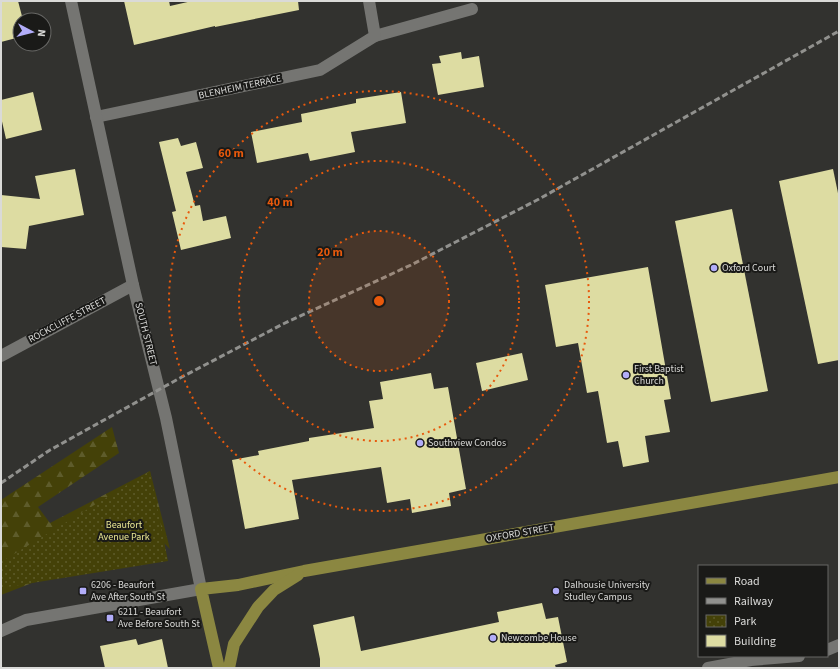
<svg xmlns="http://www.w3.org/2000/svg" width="840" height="669" font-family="'Source Sans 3',sans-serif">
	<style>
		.forest { fill: url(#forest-firs) }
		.park { fill: url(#park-dots) }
		.building { fill: #dddca2 }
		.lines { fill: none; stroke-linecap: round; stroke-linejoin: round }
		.minor { stroke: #757572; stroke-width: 12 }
		.major { stroke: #8b8741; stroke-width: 12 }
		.rail { stroke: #91918e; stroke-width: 3; stroke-dasharray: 6 3; stroke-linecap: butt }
		.ring { fill: none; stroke: #e8590c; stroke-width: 2; stroke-dasharray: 2 4 }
		.poi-dot { fill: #b2adf9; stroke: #1a1a18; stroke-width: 1.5 }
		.labels { text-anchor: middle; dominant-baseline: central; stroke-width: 4; stroke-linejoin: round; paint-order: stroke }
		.street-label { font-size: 10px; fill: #dadad8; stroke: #1a1a18 }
		.poi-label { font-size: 10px; fill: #dadad8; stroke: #1a1a18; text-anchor: start }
		.park-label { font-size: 10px; fill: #e9e692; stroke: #1a1a18 }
		.centre { fill: #e8590c; stroke: #1a1a18; stroke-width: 2 }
		.ring-label { font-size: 12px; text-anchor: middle; font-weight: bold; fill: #e8590c; stroke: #1a1a18; stroke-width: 4; stroke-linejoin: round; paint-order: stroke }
	</style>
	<defs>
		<pattern id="forest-firs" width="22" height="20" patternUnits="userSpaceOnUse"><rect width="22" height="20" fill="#444108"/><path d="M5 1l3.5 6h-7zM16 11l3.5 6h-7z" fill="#5e5c2b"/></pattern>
		<pattern id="park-dots" width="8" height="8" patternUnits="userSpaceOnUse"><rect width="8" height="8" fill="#444108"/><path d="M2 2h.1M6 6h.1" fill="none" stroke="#5e5c2b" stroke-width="1.8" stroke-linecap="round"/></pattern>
	</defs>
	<rect width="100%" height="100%" fill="#32322f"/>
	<polygon class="forest" points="112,427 119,453 38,507 50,523 150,471 170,549 164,543 32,583 1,595 1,500"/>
	<polygon class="park" points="150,471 168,561 1,588 1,562"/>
	<g class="building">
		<polygon points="1,1 18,1 23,20 20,20 20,37 1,42"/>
		<polygon points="124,1 169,1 170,6 192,1 298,1 299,10 215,27 215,26 134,45"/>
		<polygon points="461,52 462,59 479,56 484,87 438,95 432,64 441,63 439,56"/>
		<polygon points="33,92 42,130 6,139 1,117 1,100"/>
		<polygon points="401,92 406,123 351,132 355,152 310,161 308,153 257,163 251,132 302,122 301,114 356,103 356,99"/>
		<polygon points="178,138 181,146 196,142 203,168 186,172 195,206 200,205 203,221 226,216 231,238 181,250 172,212 176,211 159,142"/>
		<polygon points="75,169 84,215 29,226 26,249 1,247 1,195 40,199 35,176"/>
		<polygon points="833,169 839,198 839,360 818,364 779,181"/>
		<polygon points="732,209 768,391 711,402 675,221"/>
		<polygon points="648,267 671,399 664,400 670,432 645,436 649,462 623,467 618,441 607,443 598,391 587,393 578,343 556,347 545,285"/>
		<polygon points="522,353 528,380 482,391 476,363"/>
		<polygon points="431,373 434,389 448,387 466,489 449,493 451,506 412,513 410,499 387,503 381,467 292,480 299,519 245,529 232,460 259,455 258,451 309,441 309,438 374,428 369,401 383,399 380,382"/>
		<polygon points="542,603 546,619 558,617 567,662 555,665 556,668 320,668 320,659 313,625 354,616 361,651 499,622 497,612"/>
		<polygon points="136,639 138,645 162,639 168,668 105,668 100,646"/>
	</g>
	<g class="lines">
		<g class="minor">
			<polyline points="375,36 472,9"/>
			<polyline points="96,117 320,70 375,36 369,1"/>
			<polyline points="1,356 133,285"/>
			<polyline points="1,631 26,620 201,589 166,418 133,285 71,1"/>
			<polyline points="827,650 839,645"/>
			<polyline points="708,668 751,660 799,656"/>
		</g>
		<g class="major">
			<polyline points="219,668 201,589 238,585 304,571 839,477"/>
			<polyline points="229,668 234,644 258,607 274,590 298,575"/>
		</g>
		<polyline class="rail" points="1,483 50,450 180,378 283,324 411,265 539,199 839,31"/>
	</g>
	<circle cx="379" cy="301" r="70" fill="#e8590c" fill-opacity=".12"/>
	<g class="ring">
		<circle cx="379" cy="301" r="70"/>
		<circle cx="379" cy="301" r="140"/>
		<circle cx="379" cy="301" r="210"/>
	</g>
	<g class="poi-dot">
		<circle cx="714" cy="268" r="4"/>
		<circle cx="626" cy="375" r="4"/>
		<circle cx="420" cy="443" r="4"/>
		<rect x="79" y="587" width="8" height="8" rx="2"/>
		<circle cx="556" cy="591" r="4"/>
		<rect x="106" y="614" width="8" height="8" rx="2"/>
		<circle cx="493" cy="638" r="4"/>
	</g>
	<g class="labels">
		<g class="street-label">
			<text transform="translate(240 87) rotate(-12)">BLENHEIM TERRACE</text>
			<text transform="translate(67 320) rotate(-28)">ROCKCLIFFE STREET</text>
			<text transform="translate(146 334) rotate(76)">SOUTH STREET</text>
			<text transform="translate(520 533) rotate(-10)">OXFORD STREET</text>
		</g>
		<g class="poi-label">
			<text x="722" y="268">Oxford Court</text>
			<text x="634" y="369">First Baptist<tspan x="634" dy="12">Church</tspan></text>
			<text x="428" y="443">Southview Condos</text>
			<text x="91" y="585">6206 - Beaufort<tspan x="91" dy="12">Ave After South St</tspan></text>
			<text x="564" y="585">Dalhousie University<tspan x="564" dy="12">Studley Campus</tspan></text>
			<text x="118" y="612">6211 - Beaufort<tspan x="118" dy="12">Ave Before South St</tspan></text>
			<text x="501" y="638">Newcombe House</text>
		</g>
		<g class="park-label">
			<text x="124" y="525">Beaufort<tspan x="124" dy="12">Avenue Park</tspan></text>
		</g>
	</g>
	<circle cx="379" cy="301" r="6" class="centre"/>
	<g class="ring-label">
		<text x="231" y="157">60 m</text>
		<text x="280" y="206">40 m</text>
		<text x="330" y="256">20 m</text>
	</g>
	<rect width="840" height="669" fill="none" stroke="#dadad8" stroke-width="4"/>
	<rect x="698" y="565" width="130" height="92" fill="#1a1a18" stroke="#676765"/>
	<rect x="706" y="578" width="20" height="6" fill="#8b8741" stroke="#676765"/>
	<text x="734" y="585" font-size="12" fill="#dadad8">Road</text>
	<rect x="706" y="598" width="20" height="6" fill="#91918e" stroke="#676765"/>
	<text x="734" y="605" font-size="12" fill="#dadad8">Railway</text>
	<rect x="706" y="615" width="20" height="12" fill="url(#park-dots)" stroke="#676765"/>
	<text x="734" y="625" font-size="12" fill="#dadad8">Park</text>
	<rect x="706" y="635" width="20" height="12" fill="#dddca2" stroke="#676765"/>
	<text x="734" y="645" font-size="12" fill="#dadad8">Building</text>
	<g transform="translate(32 32) rotate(97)"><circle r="19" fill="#1a1a18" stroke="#676765"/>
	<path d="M0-3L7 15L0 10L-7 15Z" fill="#b2adf9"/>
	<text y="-6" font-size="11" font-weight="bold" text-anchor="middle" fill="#dadad8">N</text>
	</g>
</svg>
